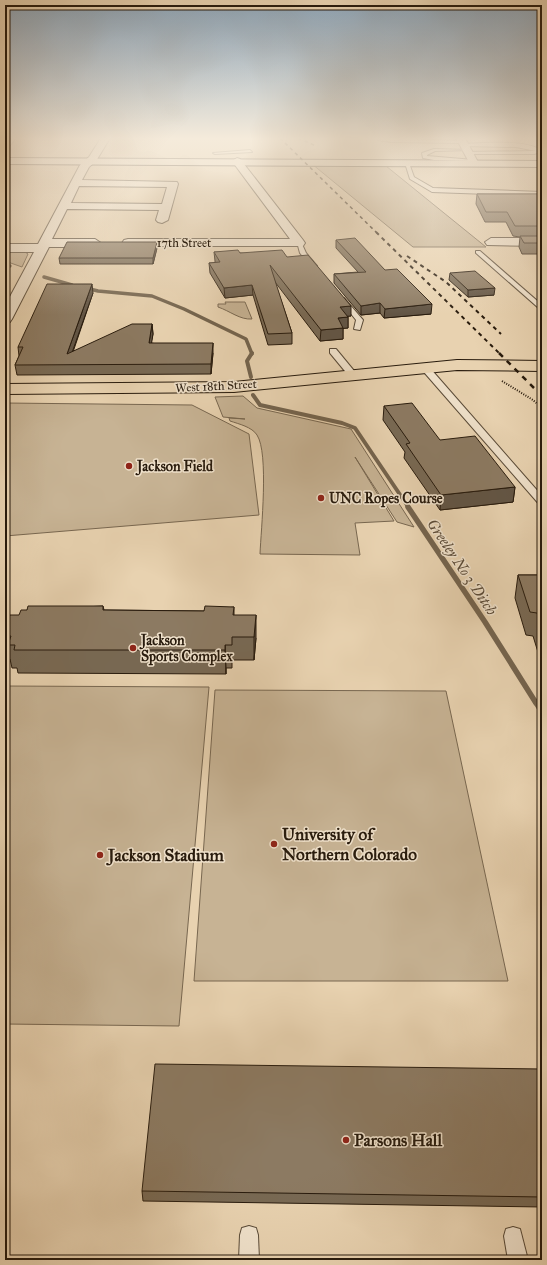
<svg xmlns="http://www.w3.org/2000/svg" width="547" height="1265" font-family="'IM FELL Great Primer',serif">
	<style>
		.green { fill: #c7b394; stroke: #786750 }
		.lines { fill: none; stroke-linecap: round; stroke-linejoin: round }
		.stream-far3 { stroke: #74644e; stroke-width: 3.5 }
		.stream-far2 { stroke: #74644e; stroke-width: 4 }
		.stream-far1 { stroke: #74644e; stroke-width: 5.5 }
		.stream { stroke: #74644e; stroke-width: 6 }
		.service-casing { stroke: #584936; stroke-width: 2 }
		.minor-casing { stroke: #584936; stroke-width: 2 }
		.tertiary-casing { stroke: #584936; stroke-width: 2 }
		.secondary-casing { stroke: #281b0d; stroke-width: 2 }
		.primary-casing { stroke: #281b0d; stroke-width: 2 }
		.path { stroke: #281b0d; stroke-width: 2; stroke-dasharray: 1 1.5; stroke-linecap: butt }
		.service { fill: #f0e2cc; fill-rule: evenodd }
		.minor { fill: #f0e2cc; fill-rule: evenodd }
		.tertiary { fill: #f0e2cc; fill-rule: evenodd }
		.secondary { fill: #f0e2cc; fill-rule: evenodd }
		.primary { fill: #e8d2b0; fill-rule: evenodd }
		.rail-far2 { stroke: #281b0d; stroke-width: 1.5; stroke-dasharray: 3.5 3.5; stroke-linecap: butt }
		.rail-far1 { stroke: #281b0d; stroke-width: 2; stroke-dasharray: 4 4; stroke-linecap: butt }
		.rail { stroke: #281b0d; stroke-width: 2.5; stroke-dasharray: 5.5 5.5; stroke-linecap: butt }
		.wall { fill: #786954; stroke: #281b0d }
		.shaded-wall { fill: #625545; stroke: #281b0d }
		.building { fill: #8c7a62; stroke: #281b0d }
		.poi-dot { fill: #8f2418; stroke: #f0e2cc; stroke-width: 1.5 }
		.labels { text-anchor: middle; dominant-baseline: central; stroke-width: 3; stroke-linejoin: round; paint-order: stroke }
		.far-street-label { font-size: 12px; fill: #281b0d; stroke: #f0e2cc }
		.poi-label { font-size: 14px; font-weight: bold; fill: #281b0d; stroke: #f0e2cc; text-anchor: start }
		.water-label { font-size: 15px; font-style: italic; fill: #5b4b38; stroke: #f0e2cc }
		.near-poi-label { font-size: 17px; font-weight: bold; fill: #281b0d; stroke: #f0e2cc; text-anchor: start }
	</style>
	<rect width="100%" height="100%" fill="#e8d2b0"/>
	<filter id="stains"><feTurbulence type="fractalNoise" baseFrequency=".005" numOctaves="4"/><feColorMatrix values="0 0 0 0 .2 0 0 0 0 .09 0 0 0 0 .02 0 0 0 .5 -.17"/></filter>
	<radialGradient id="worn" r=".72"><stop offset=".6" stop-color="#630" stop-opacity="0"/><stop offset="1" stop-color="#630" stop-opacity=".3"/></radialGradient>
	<g class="green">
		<polygon points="312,164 386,166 486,247 413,247"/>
		<polygon points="5,251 25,252 28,254 22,267 5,261"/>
		<path d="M225 302H245L252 319C240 320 230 311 218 307V304H226Z"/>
		<path d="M243 396 257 408 351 429 414 527 397 522 355 457 394 521 355 523 360 555 260 554C261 530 269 453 257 435 252 427 239 424 230 421L229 418 245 419 223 417 215 397Z"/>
		<polygon points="5,403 192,405 249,434 259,515 5,536"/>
		<polygon points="5,686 209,687 179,1026 5,1024"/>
		<polygon points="215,690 446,691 508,981 194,981"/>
	</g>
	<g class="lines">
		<g class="stream-far3">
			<polyline points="5,265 10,266"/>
			<polyline points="44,277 72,285"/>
			<polyline points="86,288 98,291 152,296 184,309 246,339 252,354"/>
		</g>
		<g class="stream-far2">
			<polyline points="251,377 247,361 252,353"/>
			<polyline points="253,395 260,405 342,423 355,428 409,508"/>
		</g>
		<polyline class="stream-far1" points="408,507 485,622 536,703"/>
		<polyline class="stream" points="536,702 542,712"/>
		<defs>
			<g id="service">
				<polygon points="12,138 16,138 5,151 5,147"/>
				<polygon points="378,138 463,141 465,142 463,143 391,142 378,140"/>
				<path d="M464 144C480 143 533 139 542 152L534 154H468L466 152 536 151 516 147 462 146Z"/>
				<polygon points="434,149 469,150 435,151 427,155 427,156 474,160 472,161 434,160 423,158 422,153"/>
				<polygon points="250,150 252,152 215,154 213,153"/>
				<polygon points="407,162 409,163 414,177 433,188 542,192 542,196 432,192 410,179 405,163"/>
				<polygon points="297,242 301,242 306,253 317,266 316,267 312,267 300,253"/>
				<polygon points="476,251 480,251 542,305 542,311 476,253"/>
				<polygon points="340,298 344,298 363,320 360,330 354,329 356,320 340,300"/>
				<polygon points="330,349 336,349 355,372 355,376 349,376 330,353"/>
				<polygon points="423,367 429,367 542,496 542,505 539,504 423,371"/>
				<polygon points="249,1226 256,1228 258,1235 259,1260 239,1260 240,1235 242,1228"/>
				<polygon points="513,1227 520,1229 528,1260 508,1260 504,1236 506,1229"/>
			</g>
			<g id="minor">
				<path d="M101 138H110L96 161 89 167 82 180 177 182 178 184 168 220 162 223 158 222 156 220 159 210 67 209 52 239H95L101 243 95 247H49L12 319 10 322 5 323V306L34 252H5V244H38L80 165 89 157ZM79 186 167 187 162 204 71 203Z"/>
				<polygon points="237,158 240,159 303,240 305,243 303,246 124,246 122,243 124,240 128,239 290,239 232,161"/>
				<polygon points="491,238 542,238 542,246 487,245 485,242"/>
			</g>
			<polygon id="tertiary" points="456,138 465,138 479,164 477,166 471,166"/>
			<polygon id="secondary" points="5,158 542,161 542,167 5,164"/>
			<polygon id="primary" points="457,360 542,361 542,371 457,370 234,392 5,394 5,384 234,382"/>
		</defs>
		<use href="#service" class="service-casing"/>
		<use href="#minor" class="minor-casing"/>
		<use href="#tertiary" class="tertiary-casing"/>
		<use href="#secondary" class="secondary-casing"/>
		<use href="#primary" class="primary-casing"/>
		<polyline class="path" points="502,381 533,400 542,408"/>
		<use href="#service" class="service"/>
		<use href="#minor" class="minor"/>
		<use href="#tertiary" class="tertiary"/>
		<use href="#secondary" class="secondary"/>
		<use href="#primary" class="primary"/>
		<g class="rail-far2">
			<polyline points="280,138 377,233"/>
			<polyline points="298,138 316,146"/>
		</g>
		<g class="rail-far1">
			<polyline points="376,232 500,354"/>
			<polyline points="407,256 446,282 501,334"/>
		</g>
		<polyline class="rail" points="499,353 542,396"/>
	</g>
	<g class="wall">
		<polygon points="477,194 542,194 542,254 522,254 519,247 520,237 513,236 506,222 485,222 476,204"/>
		<polygon points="336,240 385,270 431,314 384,318 380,313 361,315 334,283 334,274 358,272 336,248"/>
		<polygon points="157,242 157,248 153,264 60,264 59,258"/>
		<polygon points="214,252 240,253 287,257 351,316 348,316 348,328 343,328 343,339 320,341 275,282 292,333 292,344 268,345 253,295 225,298 210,273 209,263 215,263 215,261"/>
		<polygon points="450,273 494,295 468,297 449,280"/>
		<polygon points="93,293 73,352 152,324 153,334 151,343 213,353 211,374 17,375 15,365 19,356 18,347"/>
		<polygon points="384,406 515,487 513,502 440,510 404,458 405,452 383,420"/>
		<polygon points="518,575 542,575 542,662 541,662 533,636 526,635 515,598"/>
		<polygon points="103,606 104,610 204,611 234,607 234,615 256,638 254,660 232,660 232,668 226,668 226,674 18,673 17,668 12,668 10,659 6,659 5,654 5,628 27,610"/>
		<polygon points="542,1069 542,1207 143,1201 142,1191"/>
	</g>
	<g class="shaded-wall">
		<polygon points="157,242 157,248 153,264 153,258"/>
		<polygon points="92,284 93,293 68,364 67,354"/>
		<polygon points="252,285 253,295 225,298 224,288"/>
		<polygon points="495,288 494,295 468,297 468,290"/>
		<polygon points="380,303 380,313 361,315 361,306"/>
		<polygon points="432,304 431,314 384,318 385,309"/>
		<polygon points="351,306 351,316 339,317 340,307"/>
		<polygon points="348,317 348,328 337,329 338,318"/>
		<polygon points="152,324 153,334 150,353 149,343"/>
		<polygon points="343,328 343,339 320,341 321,330"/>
		<polygon points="213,343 213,353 211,374 211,364"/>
		<polygon points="515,487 513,502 440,510 441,495"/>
		<polygon points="256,615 256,638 254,660 254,637"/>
		<polygon points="225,645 226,668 226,674 225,650"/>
	</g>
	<g class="building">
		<polygon points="477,194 542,194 542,226 515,226 507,212 486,212"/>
		<polygon points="520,236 542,236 542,243 524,243"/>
		<polygon points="355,238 385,270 397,269 432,304 385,309 380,303 361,306 334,274 366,272 336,240"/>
		<polygon points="67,242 157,242 153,258 59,258"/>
		<polygon points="238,250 240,253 282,250 287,257 308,255 351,306 340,307 348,317 338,318 343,328 321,330 270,265 292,333 268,334 252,285 224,288 209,263 220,262 214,252"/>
		<polygon points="475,271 495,288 468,290 450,273"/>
		<polygon points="47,284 92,284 67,354 132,324 152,324 149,343 213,343 211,364 15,365 23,347 18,347"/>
		<polygon points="412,403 440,440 475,436 515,487 441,495 406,444 410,443 384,406"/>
		<polygon points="518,575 542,575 542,629 537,613 530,612"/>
		<polygon points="28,606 103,606 103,610 204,611 205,606 234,607 233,615 256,615 254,637 232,637 232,645 225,645 225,650 14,650 15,645 8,645 11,636 5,636 5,628 10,615 19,615 21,610 27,610"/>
		<polygon points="155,1064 542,1069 542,1197 142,1191"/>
	</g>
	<linearGradient id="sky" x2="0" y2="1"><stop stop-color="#8ea7bc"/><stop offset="0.44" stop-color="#f5ebdb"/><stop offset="1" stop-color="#f5ebdb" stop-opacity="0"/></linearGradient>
	<rect width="547" height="315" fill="url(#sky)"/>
	<g class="poi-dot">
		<circle cx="129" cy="466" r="4"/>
		<circle cx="321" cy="498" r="4"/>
		<circle cx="133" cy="648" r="4"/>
		<circle cx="274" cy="844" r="4"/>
		<circle cx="100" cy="855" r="4"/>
		<circle cx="346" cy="1140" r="4"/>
	</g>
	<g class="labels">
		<g class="far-street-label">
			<text x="184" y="243">17th Street</text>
			<text transform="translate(216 386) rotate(-3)">West 18th Street</text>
		</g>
		<g class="poi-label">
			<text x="137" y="466">Jackson Field</text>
			<text x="329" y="498">UNC Ropes Course</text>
			<text x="141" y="640">Jackson<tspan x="141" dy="16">Sports Complex</tspan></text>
		</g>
		<g class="water-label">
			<text transform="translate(462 567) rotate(56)">Greeley No 3 Ditch</text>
		</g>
		<g class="near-poi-label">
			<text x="282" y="834">University of<tspan x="282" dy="20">Northern Colorado</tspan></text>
			<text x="108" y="855">Jackson Stadium</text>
			<text x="354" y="1140">Parsons Hall</text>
		</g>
	</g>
	<rect width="547" height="1265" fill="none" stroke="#e8d2b0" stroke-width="20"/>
	<rect x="6" y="6" width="535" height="1253" fill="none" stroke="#281b0d" stroke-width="2"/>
	<rect x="10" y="10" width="527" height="1245" fill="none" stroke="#281b0d"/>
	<rect width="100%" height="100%" filter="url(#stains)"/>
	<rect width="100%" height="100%" fill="url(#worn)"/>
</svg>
